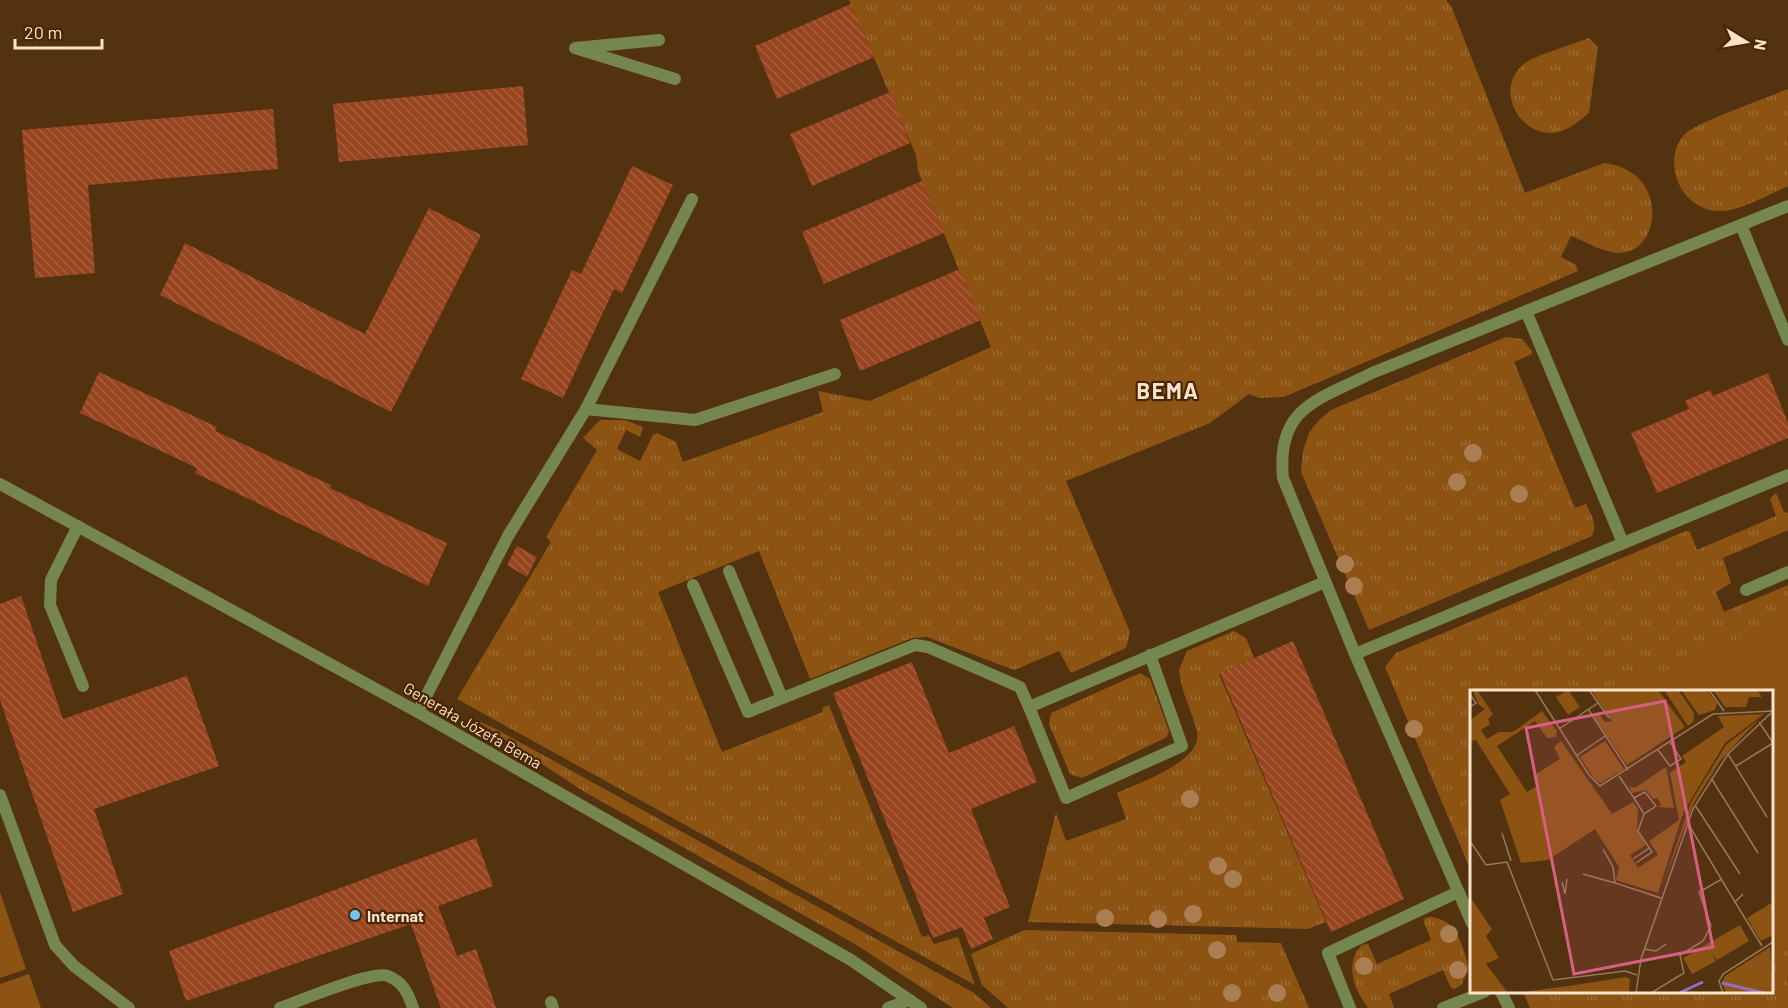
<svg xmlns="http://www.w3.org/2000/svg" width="1788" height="1008" font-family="Barlow,sans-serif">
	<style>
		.grass { fill: url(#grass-tufts) }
		.pitch { fill: #8c5313 }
		.building { fill: url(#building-back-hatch) }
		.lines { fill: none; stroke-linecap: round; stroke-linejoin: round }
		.service { stroke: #75864e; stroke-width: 12 }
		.minor { stroke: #75864e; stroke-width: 12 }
		.tree { fill: #aa7d52 }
		.poi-dot { fill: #77bff7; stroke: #482703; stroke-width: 2 }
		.labels { text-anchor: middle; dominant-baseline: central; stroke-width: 4.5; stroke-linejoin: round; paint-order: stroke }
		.street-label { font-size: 16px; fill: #fee3cc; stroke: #482703 }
		.poi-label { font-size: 16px; font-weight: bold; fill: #fee3cc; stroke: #482703; text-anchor: start }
		.district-label { font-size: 22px; font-weight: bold; letter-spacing: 1.5px; fill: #fee3cc; stroke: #482703 }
		.inset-river { fill: none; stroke: #9270bf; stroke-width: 3 }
		.inset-road { fill: none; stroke: #97795b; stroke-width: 1.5 }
		.view { fill: #d75f83; fill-opacity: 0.15; stroke: #d75f83; stroke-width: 3 }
		.inset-edge { fill: none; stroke: #fee3cc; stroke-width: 3 }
	</style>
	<defs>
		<pattern id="grass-tufts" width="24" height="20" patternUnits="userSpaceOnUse" patternTransform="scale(1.5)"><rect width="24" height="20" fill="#8c5313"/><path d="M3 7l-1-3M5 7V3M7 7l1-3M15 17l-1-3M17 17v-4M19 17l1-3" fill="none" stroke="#9d6c34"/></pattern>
		<pattern id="building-back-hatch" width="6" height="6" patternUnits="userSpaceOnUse" patternTransform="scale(1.5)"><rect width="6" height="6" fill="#98451f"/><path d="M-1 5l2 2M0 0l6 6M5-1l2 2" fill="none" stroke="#a7603e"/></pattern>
	</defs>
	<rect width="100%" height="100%" fill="#53320f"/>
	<g class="grass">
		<path d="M849 0H1446L1451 6 1525 193 1604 163C1669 170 1663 252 1619 253 1604 253 1585 241 1571 236L1561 257 1576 265 1578 271 1284 397 1259 398 1249 394 1210 423 1066 481 1130 632 1126 648 1071 673 1059 651 1014 670 927 637 912 638 810 679 759 551 658 592 722 752 823 712 822 708 829 705 922 937 929 935 934 944 958 937 975 985 457 699 551 542 546 537 597 450 583 438 600 420H625L643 427 640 437 626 430 617 449 640 461 653 435 657 433 676 442 683 462 823 412 818 391 870 401 991 347 918 171 916 155Z"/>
		<path d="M1589 38 1598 47 1589 113C1579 121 1567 132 1553 133 1518 135 1494 88 1524 64 1535 55 1574 44 1589 38Z"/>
		<path d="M1788 89V186C1770 194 1738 212 1719 211 1681 211 1659 160 1686 133 1698 122 1769 97 1788 89Z"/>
		<path d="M1506 337 1522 339 1532 351V354L1514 362 1575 508 1586 504C1591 515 1598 524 1592 536L1369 630 1301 472 1303 451 1309 433 1319 420 1331 410Z"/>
		<polygon points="1776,493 1784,512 1788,513 1788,530 1723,558 1731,583 1716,592 1724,612 1788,585 1788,1008 1530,1008 1523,992 1772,992 1772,692 1472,692 1471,871 1385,667 1396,653 1686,531 1690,532 1697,550 1776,516 1770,499"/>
		<path d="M1234 631 1246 638 1254 658 1219 674 1326 922 1308 929 1028 922 1056 813 1066 841 1126 819 1117 793C1138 783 1204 761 1197 732 1192 711 1181 692 1179 670L1187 651Z"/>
		<polygon points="1140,673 1150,679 1169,731 1167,737 1082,778 1070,774 1049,724 1051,713"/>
		<polygon points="474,719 496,729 974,993 991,1008 953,1008 855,944 583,791"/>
		<path d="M1431 917C1457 919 1463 947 1469 968L1462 984 1455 989 1451 988 1443 970 1389 994 1394 1008H1368C1354 989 1344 963 1362 945L1368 944 1377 964 1431 940 1424 922 1425 918Z"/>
		<polygon points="1025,930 1236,935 1237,942 1281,943 1309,1008 1008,1008 982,985 971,954"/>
	</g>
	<g class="pitch">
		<polygon points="1788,617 1788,949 1772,956 1772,692 1618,691"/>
		<polygon points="0,892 26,969 0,978"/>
		<polygon points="29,974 41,1008 0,1008 0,984"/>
	</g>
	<g class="building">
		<polygon points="851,4 874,57 777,99 755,46"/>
		<polygon points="523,86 528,145 339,162 333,104"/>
		<polygon points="890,92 910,143 812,186 790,134"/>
		<polygon points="273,109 278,169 88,185 95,273 35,278 22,130"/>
		<polygon points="632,166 673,185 622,293 614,289 563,398 521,379 572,270 581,274"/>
		<polygon points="922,181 944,233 824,284 802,232"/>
		<polygon points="429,208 481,235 391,412 160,295 185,243 365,334"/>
		<polygon points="960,269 981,320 860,371 840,320"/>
		<polygon points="99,372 217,427 215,431 331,485 330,488 447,543 428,586 195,473 197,468 80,413"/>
		<polygon points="1768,373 1788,423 1788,438 1657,493 1631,433 1689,409 1685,401 1710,390 1713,396"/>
		<polygon points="517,546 537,557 527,577 507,565"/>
		<polygon points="21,596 63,719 187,676 219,766 94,809 123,894 73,912 0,700 0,604"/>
		<polygon points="1293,641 1404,899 1331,932 1220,673"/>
		<polygon points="912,662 949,753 1014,726 1037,782 971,809 1010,907 984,918 993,939 971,949 962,927 933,938 833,693"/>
		<polygon points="476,838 493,886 438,906 457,956 476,949 496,1008 441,1008 411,924 186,1001 169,951"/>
	</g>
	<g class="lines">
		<g class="service">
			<polyline points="659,40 575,48 675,79"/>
			<polyline points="1741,225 1788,340"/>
			<polyline points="1526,311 1623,543"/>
			<polyline points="586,409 692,199"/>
			<polyline points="78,526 51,580 50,605 83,686"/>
			<polyline points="729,571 782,698"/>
			<polyline points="693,585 748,712 915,645 928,647 1020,687 1029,707"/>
			<polyline points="1746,590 1788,572"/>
			<polyline points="1355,654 1788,475"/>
			<polyline points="1150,655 1182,746 1066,798 1029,707 1325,582"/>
			<polyline points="418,712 508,536 586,409 695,420 835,374"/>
			<polyline points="0,795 55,945 74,966 129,1008"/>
			<path d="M1472 923 1355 654 1283 478C1276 407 1318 400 1372 373L1788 206"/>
			<polyline points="1501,992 1509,1008"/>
			<polyline points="551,1002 553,1008"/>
			<path d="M280 1008C299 1001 373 970 388 976 403 982 408 993 413 1008"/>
			<polyline points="1350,1008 1328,953 1458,892"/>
			<polyline points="1443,1008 1484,992"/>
		</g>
		<g class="minor">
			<polyline points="0,484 418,712 851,960 921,1008"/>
			<polyline points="888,1008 910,1000"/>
		</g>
	</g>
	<g class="tree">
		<circle cx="1473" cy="453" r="9"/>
		<circle cx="1457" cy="482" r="9"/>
		<circle cx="1519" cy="494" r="9"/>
		<circle cx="1345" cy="564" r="9"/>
		<circle cx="1354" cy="586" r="9"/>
		<circle cx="1414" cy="729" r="9"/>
		<circle cx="1190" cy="799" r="9"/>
		<circle cx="1218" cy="866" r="9"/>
		<circle cx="1233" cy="879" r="9"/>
		<circle cx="1193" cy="914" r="9"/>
		<circle cx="1105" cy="918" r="9"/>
		<circle cx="1158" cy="919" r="9"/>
		<circle cx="1449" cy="934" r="9"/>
		<circle cx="1217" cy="950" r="9"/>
		<circle cx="1364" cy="966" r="9"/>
		<circle cx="1458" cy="970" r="9"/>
		<circle cx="1232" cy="993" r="9"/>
		<circle cx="1277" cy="993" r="9"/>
	</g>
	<circle class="poi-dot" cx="355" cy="915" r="6"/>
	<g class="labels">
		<g class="street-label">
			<text transform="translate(473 725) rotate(30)">Generała Józefa Bema</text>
		</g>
		<g class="poi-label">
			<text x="367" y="915">Internat</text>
		</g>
		<g class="district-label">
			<text x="1168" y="390">BEMA</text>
		</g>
	</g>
	<g transform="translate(1470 690)">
		<rect width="303" height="303" fill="#53320f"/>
		<path d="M3 0H7L23 24 18 29 20 34 11 40 17 49 29 42H43L72 21 87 41 86 47 77 48 65 31 27 56 57 102 67 96 66 84 90 69 84 57 91 51 142 124 163 112 168 119 167 140 176 155 160 165 168 178 188 165 179 151 209 130 200 83 216 72 212 66 254 37 248 26 294 24 255 53 213 123 188 203 146 190 149 177 125 139 78 170 51 173 30 110 40 104 6 50 1 51 0 30 15 19 8 14ZM121 0H188L215 37 157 75 124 27 128 23 135 32 142 31ZM243 0H287L292 7H279L276 17H255ZM289 29 250 71 224 113 191 200 221 112 256 55ZM135 51 154 79 131 93 125 90 110 67ZM196 77 204 118 188 117 191 115 187 108 183 109 176 100 162 103 159 96 165 98ZM300 257 303 303H256L252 292 255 286Z" fill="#8c5313"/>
		<path d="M194 0H208L224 23 223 32 218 36ZM211 0H237L247 13 245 20 229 25ZM303 212V245L291 251 277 228ZM156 287 160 289 159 303H100L98 296Z" fill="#8c5313"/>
		<path d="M0 207 22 239 16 246 29 268 16 274 38 303H0ZM98 296 100 303H45Z" fill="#8c5313"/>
		<path d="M98 0 110 17 98 25 86 7ZM127 0H178L195 25V35L175 48 161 47ZM270 235 279 251 247 270 241 262 246 271 222 284 213 268Z" fill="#8c5313"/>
		<path class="inset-river" d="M252 293 294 303M209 303 233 292"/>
		<path class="inset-road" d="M65 0 119 85 130 96 243 24 303 21M119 0 139 28M239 0 254 21M0 4 6 13 0 17M118 19 158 80M289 32 303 53M89 39 128 13M188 60 200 76 211 69 200 52M258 64 297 127M106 66 135 46M266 76 303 53M149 86 164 108 174 124 186 116 175 102 164 108M241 88 288 163M225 115 270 184M217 132 265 212 273 204M32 143 41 171M0 151 16 175 37 172 83 290 155 281 167 285M133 159 143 177 145 193 191 208M163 169 179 158M166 173 182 162 168 141 174 124M113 184 145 193M92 192 95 204 97 189M265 212 292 256M174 259 186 261 196 254M166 303 171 269 223 119 258 64 303 21M181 303 214 283 210 265 233 251 241 236 229 202 252 189M253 303 249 291 253 284 303 252"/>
		<path class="view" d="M195 11 243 257 104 284 56 38Z"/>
		<rect width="303" height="303" class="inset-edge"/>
	</g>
	<g transform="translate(1746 42) rotate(101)" stroke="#482703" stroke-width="4.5" paint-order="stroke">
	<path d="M0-4.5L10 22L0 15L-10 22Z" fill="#fee3cc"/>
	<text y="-9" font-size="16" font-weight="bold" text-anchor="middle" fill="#fee3cc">N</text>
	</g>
	<path d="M15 39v9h87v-9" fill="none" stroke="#fee3cc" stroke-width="3"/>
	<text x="24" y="39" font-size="18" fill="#fee3cc" stroke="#482703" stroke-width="4.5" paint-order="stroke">20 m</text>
</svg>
